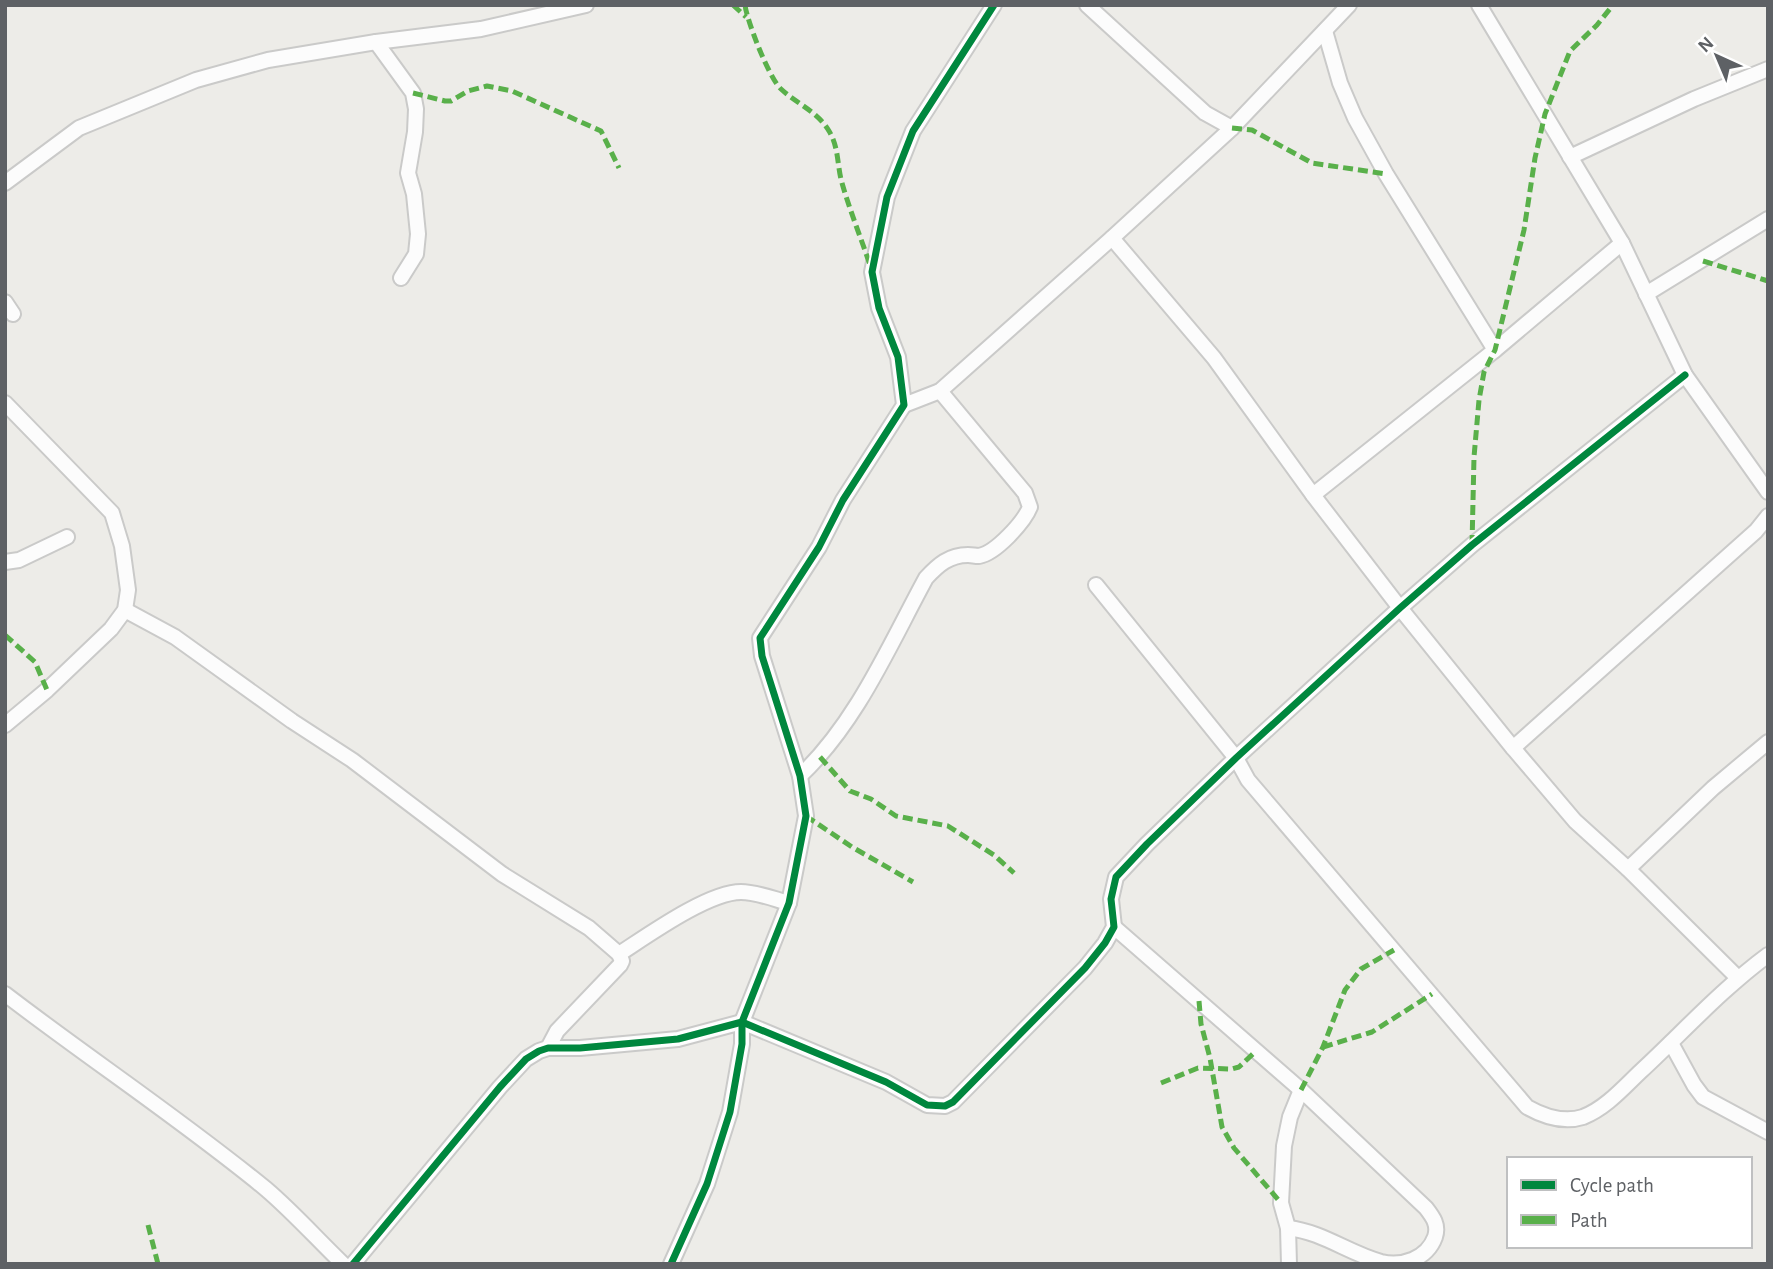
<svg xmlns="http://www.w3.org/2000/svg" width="1773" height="1269" font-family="'Alegreya Sans',sans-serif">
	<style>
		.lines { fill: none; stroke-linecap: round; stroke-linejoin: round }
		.minor-casing { stroke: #cacac9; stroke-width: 18 }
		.minor { stroke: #fcfcfc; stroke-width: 14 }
		.quiet { stroke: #59b04a; stroke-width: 5; stroke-dasharray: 10 5; stroke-linecap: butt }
		.cycleway-casing { stroke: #fff; stroke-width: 11 }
		.cycleway { stroke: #00873e; stroke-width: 7 }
	</style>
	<rect width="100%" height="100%" fill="#edece8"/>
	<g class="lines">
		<defs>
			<g id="minor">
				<polyline points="1087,5 1205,113 1232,128"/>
				<polyline points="1479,5 1622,243 1685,375 1768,492"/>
				<polyline points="1325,31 1340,83 1355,118 1386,174 1495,350"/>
				<polyline points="376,42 413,93 416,109 415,132 408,173 414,194 418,234 416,254 401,278"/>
				<polyline points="1570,157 1694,99 1768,69"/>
				<polyline points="5,183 79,128 196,80 268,60 376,42 481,29 586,5"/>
				<polyline points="1112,238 1214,358 1313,495 1400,608 1513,748 1575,821 1628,869 1738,978"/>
				<polyline points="1646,294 1768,219"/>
				<polyline points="5,302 13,314"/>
				<polyline points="5,403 112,513 122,546 128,590 125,610 111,629 47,690 5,725"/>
				<polyline points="904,405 940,391 1112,238 1232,128 1349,5"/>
				<polyline points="1313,495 1495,350 1622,243"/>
				<polyline points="5,562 19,560 67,537"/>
				<path d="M1096 585 1236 758 1248 780 1527 1107C1543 1116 1564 1123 1583 1117 1606 1108 1624 1087 1641 1071 1683 1032 1722 989 1768 955"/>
				<polyline points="125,610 175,637 292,721 352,760 502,874 589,928 619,954 622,961 620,965 557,1031 548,1048"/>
				<polyline points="1513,748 1756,531 1768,516"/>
				<path d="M800 776C857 722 889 646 926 578 938 565 949 555 968 555 973 555 974 556 979 556 996 553 1024 522 1030 507L1025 493 940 391"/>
				<polyline points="1628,869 1713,788 1768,742"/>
				<path d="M1114 927 1301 1090 1426 1208C1433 1217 1439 1225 1435 1237 1427 1259 1402 1267 1381 1262 1348 1253 1323 1232 1288 1228"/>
				<path d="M619 954C647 936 708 892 741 892 756 892 774 899 789 903"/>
				<path d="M5 994C91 1060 182 1120 266 1189 293 1212 317 1239 343 1264"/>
				<polyline points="1671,1043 1694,1085 1703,1097 1768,1132"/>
				<polyline points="353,1264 500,1087 526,1059 539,1051 548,1048 580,1048 678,1039 742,1022 886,1082 927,1105 945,1106 953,1102 1085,968 1105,943 1114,927 1111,899 1116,877 1147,844 1236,758 1400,608 1472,545 1685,375"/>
				<polyline points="671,1264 707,1184 730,1112 742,1044 742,1022 789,903 806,816 800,776 762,656 760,638 819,547 843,500 904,405 898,357 879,308 872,272 887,197 913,131 994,5"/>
				<polyline points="1289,1264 1288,1228 1281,1203 1284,1146 1290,1117 1301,1090"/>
			</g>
		</defs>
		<use href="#minor" class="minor-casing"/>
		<use href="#minor" class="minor"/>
		<g class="quiet">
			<polyline points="733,5 746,17"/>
			<path d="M745 5C747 21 769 78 781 89 797 104 817 111 829 131 839 147 837 166 842 183 850 211 861 238 870 265"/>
			<polyline points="413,93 445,101 451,101 468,91 487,86 512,91 601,131 619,168"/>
			<polyline points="1232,128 1252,130 1312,163 1386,174"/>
			<polyline points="1703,261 1768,281"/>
			<polyline points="1472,545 1474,457 1479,400 1484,372 1495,350 1524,230 1535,158 1545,114 1570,51 1597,25 1613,5"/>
			<polyline points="5,635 35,662 47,690"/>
			<polyline points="820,757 850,791 871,799 896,816 948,826 994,855 1014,873"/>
			<polyline points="806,816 852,847 913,882"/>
			<polyline points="1199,1001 1201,1024 1210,1058 1222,1127 1234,1148 1281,1203"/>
			<polyline points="1323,1047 1372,1032 1432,994"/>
			<polyline points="1161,1083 1198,1068 1232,1069 1239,1067 1256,1051"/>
			<polyline points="1301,1090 1323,1047 1345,990 1361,969 1394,950"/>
			<polyline points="148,1225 158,1264"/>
		</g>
		<defs>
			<g id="cycleway">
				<polyline points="353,1264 500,1087 526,1059 539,1051 548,1048 580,1048 678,1039 742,1022 886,1082 927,1105 945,1106 953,1102 1085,968 1105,943 1114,927 1111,899 1116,877 1147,844 1236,758 1400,608 1472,545 1685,375"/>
				<polyline points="671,1264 707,1184 730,1112 742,1044 742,1022 789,903 806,816 800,776 762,656 760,638 819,547 843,500 904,405 898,357 879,308 872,272 887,197 913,131 994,5"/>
			</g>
		</defs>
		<use href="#cycleway" class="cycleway-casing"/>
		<use href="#cycleway" class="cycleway"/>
	</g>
	<rect width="1773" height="1269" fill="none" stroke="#5e6165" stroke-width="14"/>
	<rect x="1507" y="1157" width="245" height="91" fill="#ffffff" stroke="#bfc0c1" stroke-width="2"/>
	<rect x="1521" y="1180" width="35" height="10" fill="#00873e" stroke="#bfc0c1" stroke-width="2"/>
	<text x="1570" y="1192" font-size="21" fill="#5e6165">Cycle path</text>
	<rect x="1521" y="1215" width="35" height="10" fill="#59b04a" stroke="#bfc0c1" stroke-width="2"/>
	<text x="1570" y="1227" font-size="21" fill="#5e6165">Path</text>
	<g transform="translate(1717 56) rotate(316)" stroke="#ffffff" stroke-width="5" paint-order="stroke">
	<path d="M0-5L12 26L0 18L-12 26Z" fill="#5e6165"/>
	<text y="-10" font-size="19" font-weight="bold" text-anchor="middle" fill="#5e6165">N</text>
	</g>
</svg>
